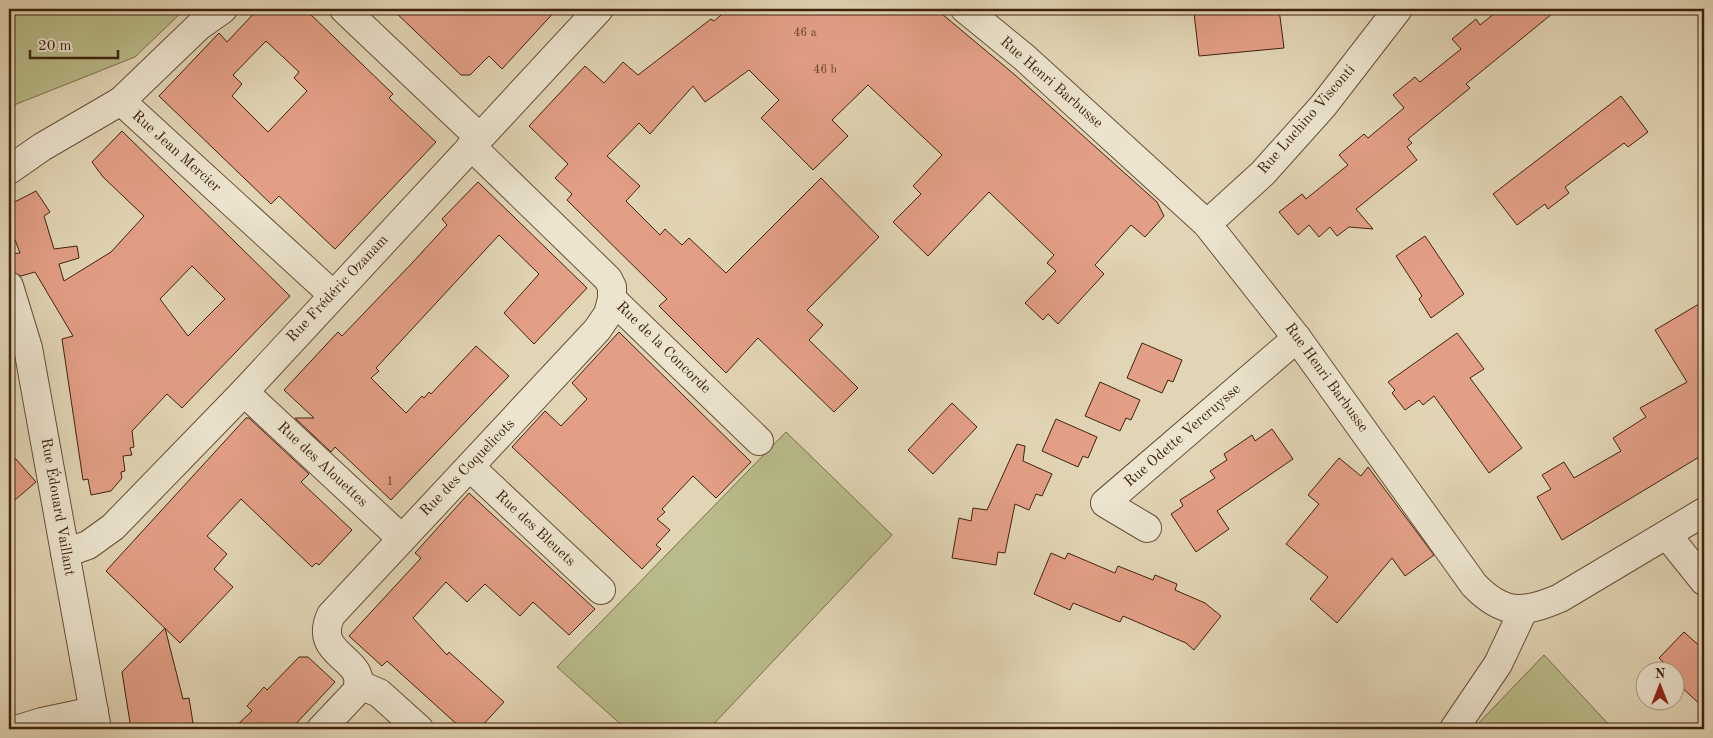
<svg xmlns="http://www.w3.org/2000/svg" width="1713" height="738" font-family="'Old Standard TT',serif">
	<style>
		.green { fill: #b9bc8a; stroke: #7c6f4c }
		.building { fill: #e39f86; stroke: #40220e; fill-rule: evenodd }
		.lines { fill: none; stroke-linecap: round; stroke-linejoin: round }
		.minor-casing { stroke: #684f38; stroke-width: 30 }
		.minor { stroke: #ece4cf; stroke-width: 28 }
		.labels { text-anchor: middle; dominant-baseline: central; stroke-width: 4; stroke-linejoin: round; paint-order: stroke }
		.number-label { font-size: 12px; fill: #69412c }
		.street-label { font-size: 15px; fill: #40220e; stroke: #ece4cf }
	</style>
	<rect width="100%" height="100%" fill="#e2d5b5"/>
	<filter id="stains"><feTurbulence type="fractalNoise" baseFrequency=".004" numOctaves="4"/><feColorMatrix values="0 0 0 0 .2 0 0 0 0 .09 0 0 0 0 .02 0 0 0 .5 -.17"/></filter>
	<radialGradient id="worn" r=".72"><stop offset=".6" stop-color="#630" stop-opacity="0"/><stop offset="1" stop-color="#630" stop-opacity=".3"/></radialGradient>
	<g class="green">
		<polygon points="9,9 185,9 135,57 9,107"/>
		<polygon points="786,432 892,535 709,729 626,729 557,667"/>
		<polygon points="1544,655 1613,729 1473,729"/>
	</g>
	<g class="building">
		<path d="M258 9H305L393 94 389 98 436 142 335 249 279 196 271 204 159 96 219 33 227 42ZM266 41 299 72 294 78 307 91 268 132 232 96 242 84 233 75Z"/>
		<polygon points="392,9 557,9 502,69 489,56 470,75 461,75"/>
		<polygon points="728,9 936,9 1015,75 1157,202 1164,216 1145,237 1131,225 1095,265 1104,274 1058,324 1048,314 1043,320 1025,303 1056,271 1047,263 1054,255 989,192 928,256 893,222 921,194 913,186 942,155 868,85 832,120 848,136 813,170 761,118 779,100 749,70 705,102 693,86 650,134 639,123 607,156 640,186 626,201 660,235 665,229 682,245 689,238 726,273 821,178 879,237 807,310 823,325 809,340 858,388 834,412 758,338 726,373 659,306 667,299 567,200 572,194 555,178 568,164 529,126 585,66 604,83 623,62 638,75 711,19 714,21"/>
		<polygon points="1236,9 1279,9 1284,48 1199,56 1194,13"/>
		<polygon points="1500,9 1558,9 1466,84 1470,88 1408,139 1412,143 1407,147 1417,160 1356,209 1373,229 1349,227 1337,236 1330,227 1319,237 1309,225 1298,235 1279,212 1302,194 1306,199 1348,165 1339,155 1364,134 1368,138 1404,108 1393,95 1415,77 1420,82 1461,49 1452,39 1476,19 1480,25"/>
		<polygon points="1621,96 1648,132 1628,147 1624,143 1565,187 1569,193 1548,209 1545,204 1517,225 1493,194"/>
		<path d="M122 131 290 296 182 408 167 394 132 431 134 447 130 448 132 455 123 456 125 471 121 472 122 478 111 491 91 495 88 479 83 480 62 339 73 336 35 272 21 276 9 271V254L20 253 9 224V205L36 191 50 212 44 216 54 249 77 246 79 258 59 264 64 281 111 252 144 216 103 177 92 162ZM192 266 225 299 188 336 160 299Z"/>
		<polygon points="478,182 587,288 534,344 504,313 539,274 499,235 376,368 379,371 371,378 406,413 422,396 424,398 429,392 431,394 476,346 509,376 391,500 335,447 331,452 295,418 314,418 284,390 338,332 342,336 413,262 447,225 442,219"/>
		<polygon points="1425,236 1464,294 1431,318 1419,299 1422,296 1396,256"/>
		<polygon points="1704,301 1704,454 1562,540 1537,497 1551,489 1542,475 1564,462 1574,478 1621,451 1613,438 1646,417 1640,408 1687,382 1655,330"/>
		<polygon points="619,332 751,462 716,498 693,476 662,509 665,512 657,519 670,530 656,545 661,549 642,569 512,447 545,411 561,426 587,399 572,383"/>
		<polygon points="1457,333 1484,369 1470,378 1522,448 1489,473 1434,396 1423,405 1419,400 1405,410 1392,393 1395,390 1388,382"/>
		<polygon points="1142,343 1182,360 1173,382 1168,380 1162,393 1127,378"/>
		<polygon points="1100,382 1140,400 1131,420 1126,418 1120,431 1085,416"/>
		<polygon points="952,403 977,427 933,474 908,450"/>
		<polygon points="246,418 249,418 309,474 301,482 352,530 319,565 316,563 312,567 241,499 207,536 227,554 214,569 233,587 180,643 106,571"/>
		<polygon points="1056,419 1097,437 1088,458 1083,456 1078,467 1042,451"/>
		<polygon points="1272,429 1293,459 1217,511 1229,529 1196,552 1171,514 1183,506 1180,500 1215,478 1210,471 1227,460 1224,454 1252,435 1255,441"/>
		<polygon points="1017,444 1025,446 1023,461 1052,474 1042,496 1036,494 1029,510 1015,504 1005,553 998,552 996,565 952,558 959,518 971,521 973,508 987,510"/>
		<polygon points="9,451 36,482 9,505"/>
		<polygon points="1339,458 1361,476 1368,467 1434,555 1405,576 1392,558 1337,623 1310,599 1328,577 1286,544 1319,504 1308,495"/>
		<polygon points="469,493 595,609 569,635 533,602 520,616 485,584 467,602 446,582 413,618 447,655 449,652 504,702 479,729 462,729 387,661 382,666 349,636 421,558 415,553"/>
		<polygon points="1051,553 1065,559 1068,553 1115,573 1118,566 1153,580 1155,575 1177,584 1175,590 1205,603 1221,616 1194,650 1186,643 1123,616 1120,622 1073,603 1070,610 1034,594"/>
		<polygon points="165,628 183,699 189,698 193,723 181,725 182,729 131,729 122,672"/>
		<polygon points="1684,632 1704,650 1704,708 1677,683 1681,679 1676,674 1676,670 1672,670 1659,658"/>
		<polygon points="299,657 308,657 335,682 291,729 233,729 252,711 247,706 264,687 267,690"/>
	</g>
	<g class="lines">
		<defs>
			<g id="minor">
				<polyline points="223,9 199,26 121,101 333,295"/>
				<polyline points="344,9 479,137"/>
				<path d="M965 9 1025 58 1207 224 1297 338 1474 585C1503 615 1523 614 1560 598L1704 512"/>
				<polyline points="471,146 608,279 612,287 612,299 759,441"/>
				<polyline points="9,170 42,147 121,101"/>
				<polyline points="1207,224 1263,173 1323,106 1398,9"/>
				<polyline points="9,286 28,348 97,729"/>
				<polyline points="244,392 401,538"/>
				<polyline points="470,467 601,590"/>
				<polyline points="1147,528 1105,503 1297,338"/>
				<polyline points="1667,535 1704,581"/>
				<polyline points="65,553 88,545 113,527 244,392 599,9"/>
				<polyline points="360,685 379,693 419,729"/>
				<polyline points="19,729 42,722 94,711"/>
				<path d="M321 729 356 692C371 657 311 658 331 615L597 330 608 314 612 299"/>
				<polyline points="1454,729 1498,664 1524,609"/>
			</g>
		</defs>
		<use href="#minor" class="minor-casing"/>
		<use href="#minor" class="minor"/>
	</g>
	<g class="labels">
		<g class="number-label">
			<text x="805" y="33">46 a</text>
			<text x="825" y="70">46 b</text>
			<text x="390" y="482">1</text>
		</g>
		<g class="street-label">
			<text transform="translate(1051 83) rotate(41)">Rue Henri Barbusse</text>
			<text transform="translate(1307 120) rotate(-49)">Rue Luchino Visconti</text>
			<text transform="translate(176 152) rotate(42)">Rue Jean Mercier</text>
			<text transform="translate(338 289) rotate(-47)">Rue Frédéric Ozanam</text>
			<text transform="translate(663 348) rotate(44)">Rue de la Concorde</text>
			<text transform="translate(1326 378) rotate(54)">Rue Henri Barbusse</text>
			<text transform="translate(1183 436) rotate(-41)">Rue Odette Vercruysse</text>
			<text transform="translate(322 465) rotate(43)">Rue des Alouettes</text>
			<text transform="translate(468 468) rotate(-46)">Rue des Coquelicots</text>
			<text transform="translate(57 507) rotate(80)">Rue Édouard Vaillant</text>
			<text transform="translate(535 529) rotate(43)">Rue des Bleuets</text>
		</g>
	</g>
	<rect width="1713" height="738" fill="none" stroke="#e2d5b5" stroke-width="30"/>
	<rect x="10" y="10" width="1693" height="718" fill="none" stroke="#40220e" stroke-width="2.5"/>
	<rect x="15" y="15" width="1683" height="708" fill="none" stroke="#40220e"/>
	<g transform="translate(1660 686)"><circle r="24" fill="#ece4cf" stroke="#a79682"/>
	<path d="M0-4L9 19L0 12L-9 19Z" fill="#8f2418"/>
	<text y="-8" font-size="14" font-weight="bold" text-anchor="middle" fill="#40220e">N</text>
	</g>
	<path d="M30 50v8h88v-8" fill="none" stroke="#40220e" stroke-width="2.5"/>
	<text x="38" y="50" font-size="15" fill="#40220e" stroke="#ece4cf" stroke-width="4" paint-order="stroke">20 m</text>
	<rect width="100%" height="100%" filter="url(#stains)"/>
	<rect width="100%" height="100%" fill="url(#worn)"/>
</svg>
